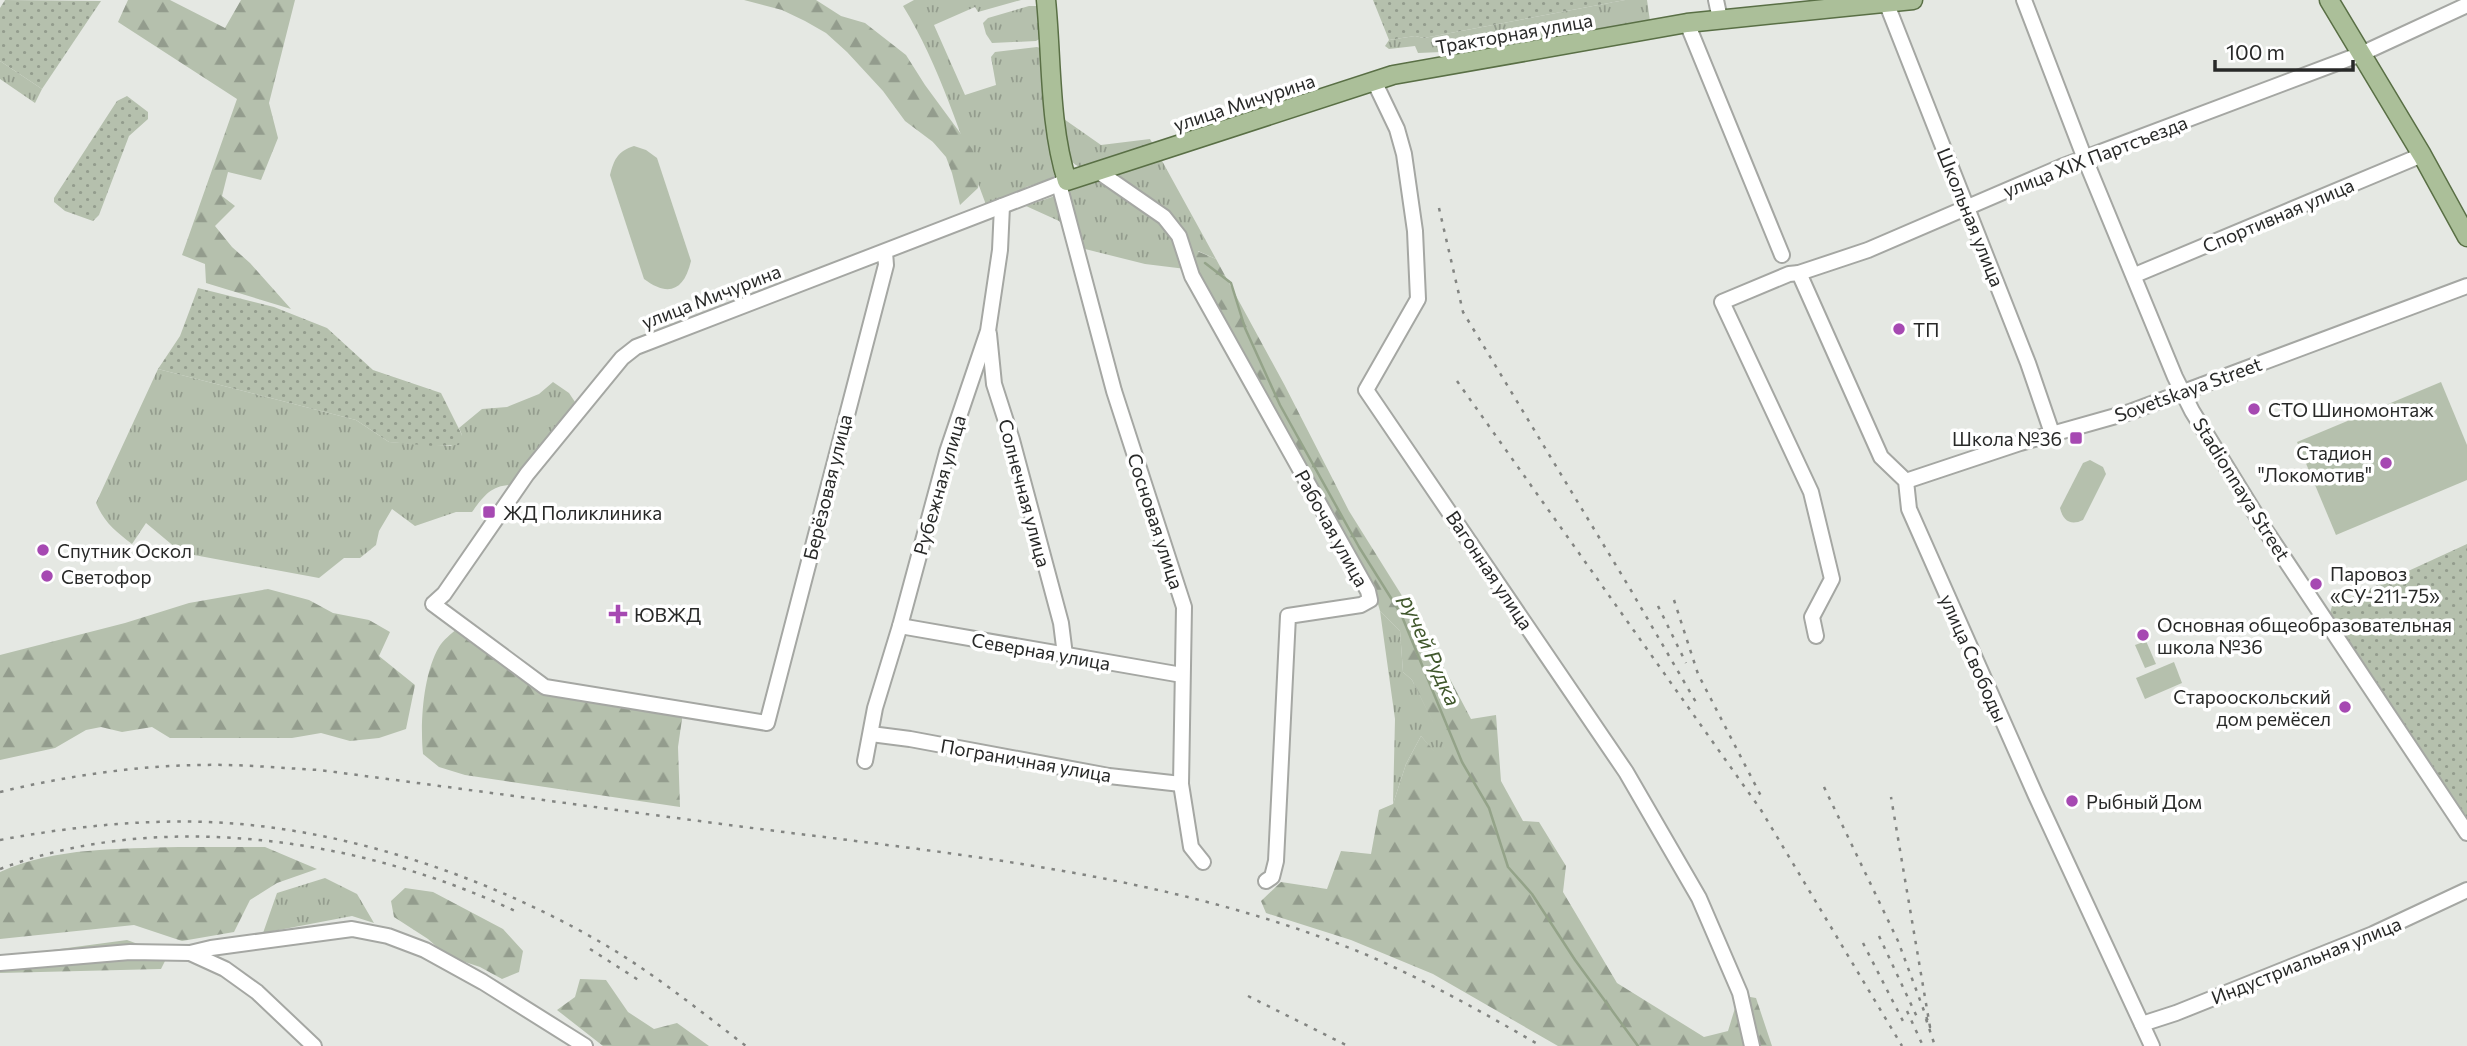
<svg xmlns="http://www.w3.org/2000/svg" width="2467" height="1046" font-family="Commissioner,sans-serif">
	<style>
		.grass { fill: url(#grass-tufts) }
		.forest { fill: url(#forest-firs) }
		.park { fill: url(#park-dots) }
		.pitch { fill: #b5c0ad }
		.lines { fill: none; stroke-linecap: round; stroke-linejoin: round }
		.stream { stroke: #94a389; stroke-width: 2.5 }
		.minor-casing { stroke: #a5a7a3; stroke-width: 18 }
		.major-casing { stroke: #596f45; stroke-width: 21 }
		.minor { stroke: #fff; stroke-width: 14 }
		.major { stroke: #abbf99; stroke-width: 18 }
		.rail { stroke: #838582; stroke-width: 2.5; stroke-dasharray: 3.5 7; stroke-linecap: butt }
		.poi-dot { fill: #a649b2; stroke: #fff; stroke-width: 2.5 }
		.labels { text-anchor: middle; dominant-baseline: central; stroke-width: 7; stroke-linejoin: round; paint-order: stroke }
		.street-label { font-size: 19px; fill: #282928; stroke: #fff }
		.poi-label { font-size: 19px; fill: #282928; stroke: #fff; text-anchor: start }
		.water-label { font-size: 21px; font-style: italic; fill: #41582d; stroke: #fff }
	</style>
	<defs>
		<pattern id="grass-tufts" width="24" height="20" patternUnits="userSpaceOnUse" patternTransform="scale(1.75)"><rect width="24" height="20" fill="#b5c0ad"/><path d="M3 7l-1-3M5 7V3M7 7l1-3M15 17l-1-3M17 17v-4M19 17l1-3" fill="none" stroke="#939c8d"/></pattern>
		<pattern id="forest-firs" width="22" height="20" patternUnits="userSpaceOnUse" patternTransform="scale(1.75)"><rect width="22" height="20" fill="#b5c0ad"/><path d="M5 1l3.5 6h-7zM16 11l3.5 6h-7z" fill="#939c8d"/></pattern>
		<pattern id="park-dots" width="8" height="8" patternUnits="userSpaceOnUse" patternTransform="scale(1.75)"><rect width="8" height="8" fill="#b5c0ad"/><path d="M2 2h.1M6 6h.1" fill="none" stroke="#939c8d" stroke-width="1.8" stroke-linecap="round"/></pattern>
	</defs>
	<rect width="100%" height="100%" fill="#e5e8e3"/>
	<g class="grass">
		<path d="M914 0H1021L978 12 975 7 934 25 965 95 996 85 991 57 995 52 1037 47 1043 49 1055 167V175L1051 179 1026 187 1019 196 983 211 985 202C961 137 940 66 903 6Z"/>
		<polygon points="1625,0 1647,0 1650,21 1474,55 1442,52 1418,53 1415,46 1389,49 1385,46 1389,40 1415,36 1424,38"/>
		<polygon points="1029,6 1041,6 1041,38 1036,41 992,43 986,34 983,23 988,18"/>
		<polygon points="0,61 42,89 35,103 0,79"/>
		<path d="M1061 117 1101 145 1150 139 1155 148 1083 168C1062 163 1064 135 1061 117Z"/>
		<polygon points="1161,159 1216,259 1198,251 1194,270 1145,264 1085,249 1059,221 1026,206"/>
		<path d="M158 369 356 420 389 442 451 446 462 435 459 428 482 409 507 407 539 394 553 382 569 393 577 405 512 485C491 485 484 496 472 512H456L415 526 392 509 379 531 376 545 360 558H344L319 578 194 555 176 548 146 523 132 544C115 531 104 522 96 503Z"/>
		<polygon points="1380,611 1400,631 1403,672 1412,680 1446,747 1435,753 1421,736 1406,764 1393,804 1395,719"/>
		<polygon points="325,878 357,894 374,923 352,916 263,933 277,893"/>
	</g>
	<g class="forest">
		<polygon points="128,0 170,0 225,28 241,0 295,0 269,103 278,138 261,180 228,172 222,196 235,206 215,226 232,247 250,263 291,309 206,283 205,264 182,255 237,99 118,22"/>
		<polygon points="744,0 816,0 841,16 865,23 906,55 925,85 972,149 981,170 978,188 960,205 952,173 946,157 933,142 905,121 883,91 847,52 826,33 805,21 782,10"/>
		<polygon points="1197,251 1216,259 1284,384 1349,511 1429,639 1471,719 1496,715 1501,781 1523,821 1539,822 1566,866 1563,892 1617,983 1704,1037 1728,1031 1739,995 1756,998 1772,1046 1558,1046 1433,974 1351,940 1266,913 1261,901 1281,882 1327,889 1341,851 1371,854 1379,810 1393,804 1406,764 1421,736 1435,752 1445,747 1412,680 1403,672 1400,631 1380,611 1371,580 1194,270"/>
		<polygon points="268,589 309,600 333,613 369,620 390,632 379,656 415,685 406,729 379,738 350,741 321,733 292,738 170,738 152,727 122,732 101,727 86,730 55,748 0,760 0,655 125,623 189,603"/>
		<path d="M458 628 530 683 683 712 678 747 680 807 465 775 439 767 423 754C420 724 423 674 439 647 443 640 451 634 458 628Z"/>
		<path d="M179 847H265L317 869 277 883 250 900 234 932 182 941 134 925 0 939V872C56 847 119 849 179 847Z"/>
		<polygon points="405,888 433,892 503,929 523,951 519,972 502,979 480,967 447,956 428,939 394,917 391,901"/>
		<polygon points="127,940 168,955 161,969 0,973 0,957"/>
		<polygon points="580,979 606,980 628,1012 654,1029 677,1023 709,1046 603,1046 557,1010 575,997"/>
	</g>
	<g class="park">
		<polygon points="5,0 101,1 42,89 0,61 0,8"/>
		<polygon points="1373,0 1625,0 1424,38 1415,36 1389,40"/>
		<polygon points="127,96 148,112 148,119 129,136 99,215 93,221 65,211 54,202 54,198 117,101"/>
		<polygon points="198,288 274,307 327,328 373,370 441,393 462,435 459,445 433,446 389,442 356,420 158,369 180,336"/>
		<polygon points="2467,544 2467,822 2330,613 2332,606"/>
	</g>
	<g class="pitch">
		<path d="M634 146 646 150 657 158 691 261C684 291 668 297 644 279L610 175C614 159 618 151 634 146Z"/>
		<polygon points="2441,382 2467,445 2467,480 2336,535 2297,442"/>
		<path d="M2090 460 2103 467 2106 474 2083 520C2071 526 2063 521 2060 508L2083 463Z"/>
		<polygon points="2146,641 2156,664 2145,668 2135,645"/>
		<polygon points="2174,662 2182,683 2145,699 2136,678"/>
	</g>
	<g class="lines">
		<polyline class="stream" points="1205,263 1231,283 1245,328 1280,405 1359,547 1401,614 1462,762 1489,808 1508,867 1532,894 1575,960 1638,1046"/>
		<defs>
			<g id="minor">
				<polyline points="1716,0 1720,19"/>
				<polyline points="2024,0 2085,159 2175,377 2192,411 2266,531 2467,833"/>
				<polyline points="1886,2 2028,363 2052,433"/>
				<polyline points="1687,23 1782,255"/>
				<polyline points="1374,81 1397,129 1404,154 1415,231 1418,299 1366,390 1626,772 1699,898 1740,993 1752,1046"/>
				<polyline points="1099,172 1164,217 1179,236 1192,276 1368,591 1370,600 1361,605 1288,616 1276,861 1272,877 1266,881"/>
				<polyline points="1059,184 1114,391 1184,607 1181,784 1191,847 1203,862"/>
				<polyline points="885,252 886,265 767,723 545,687 433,604 444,594 527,474 622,358 636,347 1067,181"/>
				<polyline points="1799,273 1881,457 1906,481 1909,509 2036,796 2152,1046"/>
				<polyline points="2135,275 2422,155"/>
				<polyline points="989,334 994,384 1012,440 1061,623 1065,655"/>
				<polyline points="1906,481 2020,443 2130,412 2467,286"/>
				<polyline points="900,626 1182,675"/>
				<polyline points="1816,636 1812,617 1832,579 1811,492 1722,302 1789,274 1799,273 1868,250 2061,167 2361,54 2467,5"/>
				<polyline points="871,734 910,739 1109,776 1181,784"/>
				<polyline points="865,761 875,708 900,626 947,452 988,331 1000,250 1002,206"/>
				<polyline points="190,953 211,948 352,929 388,936 425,950 483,982 585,1046"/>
				<polyline points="0,963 130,952 190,953 225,969 257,992 314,1046"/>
				<polyline points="2142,1024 2176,1013 2373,934 2467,890"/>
			</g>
			<g id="major">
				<path d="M1046 0C1052 60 1049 124 1067 181L1393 75 1687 23 1913 0"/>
				<polyline points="2329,0 2422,155 2467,237"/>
			</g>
		</defs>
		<use href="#minor" class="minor-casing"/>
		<use href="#major" class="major-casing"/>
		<use href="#minor" class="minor"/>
		<use href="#major" class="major"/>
		<g class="rail">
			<polyline points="1439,208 1463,312 1629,587 1697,704"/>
			<polyline points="1457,381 1761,810 1902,1046"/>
			<polyline points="1674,600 1698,674 1761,796"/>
			<polyline points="1658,606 1686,663"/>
			<polyline points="1824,787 1898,941 1930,1027 1891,797"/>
			<path d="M0 792C67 776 133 766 201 765 240 764 280 768 319 770 466 789 613 810 760 829 964 855 1174 875 1367 955 1427 981 1484 1013 1541 1046"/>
			<path d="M0 840C74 826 152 818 227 823 360 832 504 883 617 952 662 980 704 1014 746 1046"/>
			<path d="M0 869C160 808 363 839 515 911"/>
			<polyline points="1879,936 1917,1017"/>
			<polyline points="1863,943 1906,1027"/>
			<polyline points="590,949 640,981"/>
			<polyline points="1248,996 1348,1046"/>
			<polyline points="1907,1011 1923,1046"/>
			<polyline points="1926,1019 1935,1046"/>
		</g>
	</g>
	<g class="poi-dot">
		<circle cx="1899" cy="329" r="7"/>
		<circle cx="2254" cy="409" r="7"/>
		<rect x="2069" y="431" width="14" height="14" rx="3.5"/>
		<circle cx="2386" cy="463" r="7"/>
		<rect x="482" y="505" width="14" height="14" rx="3.5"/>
		<circle cx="43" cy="550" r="7"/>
		<circle cx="47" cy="576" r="7"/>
		<circle cx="2316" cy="584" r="7"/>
		<path d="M614.5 603.5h7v7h7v7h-7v7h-7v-7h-7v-7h7z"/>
		<circle cx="2143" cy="635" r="7"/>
		<circle cx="2345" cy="707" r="7"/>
		<circle cx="2072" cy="801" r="7"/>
	</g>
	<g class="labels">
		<g class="street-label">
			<text transform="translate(1514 33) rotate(-10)">Тракторная улица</text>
			<text transform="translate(1244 102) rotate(-18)">улица Мичурина</text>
			<text transform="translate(2095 156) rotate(-21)">улица XIX Партсъезда</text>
			<text transform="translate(2278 215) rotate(-23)">Спортивная улица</text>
			<text transform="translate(1971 217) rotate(68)">Школьная улица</text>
			<text transform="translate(711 296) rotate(-21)">улица Мичурина</text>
			<text transform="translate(2188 389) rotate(-20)">Sovetskaya Street</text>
			<text transform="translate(939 485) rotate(-74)">Рубежная улица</text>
			<text transform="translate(827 487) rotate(-76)">Берёзовая улица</text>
			<text transform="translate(2242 489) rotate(58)">Stadionnaya Street</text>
			<text transform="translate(1025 493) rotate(75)">Солнечная улица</text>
			<text transform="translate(1156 521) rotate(72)">Сосновая улица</text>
			<text transform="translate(1332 528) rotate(61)">Рабочая улица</text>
			<text transform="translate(1490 570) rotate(56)">Вагонная улица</text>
			<text transform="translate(1041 651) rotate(10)">Северная улица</text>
			<text transform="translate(1974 658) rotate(66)">улица Свободы</text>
			<text transform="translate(1026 760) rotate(10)">Пограничная улица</text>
			<text transform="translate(2306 960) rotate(-22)">Индустриальная улица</text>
		</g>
		<g class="poi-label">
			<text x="1913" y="329">ТП</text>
			<text x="2268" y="409">СТО Шиномонтаж</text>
			<text x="2062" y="438" text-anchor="end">Школа №36</text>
			<text x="2372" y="452" text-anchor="end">Стадион<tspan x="2372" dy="22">"Локомотив"</tspan></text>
			<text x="503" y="512">ЖД Поликлиника</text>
			<text x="57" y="550">Спутник Оскол</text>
			<text x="2330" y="573">Паровоз<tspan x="2330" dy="22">«СУ-211-75»</tspan></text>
			<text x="61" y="576">Светофор</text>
			<text x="634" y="614">ЮВЖД</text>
			<text x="2157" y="624">Основная общеобразовательная<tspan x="2157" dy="22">школа №36</tspan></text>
			<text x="2331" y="696" text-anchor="end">Старооскольский<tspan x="2331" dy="22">дом ремёсел</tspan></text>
			<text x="2086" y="801">Рыбный Дом</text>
		</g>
		<g class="water-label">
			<text transform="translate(1431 650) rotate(66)">ручей Рудка</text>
		</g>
	</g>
	<path d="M2215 60v10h138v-10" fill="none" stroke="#282928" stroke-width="3.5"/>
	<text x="2226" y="60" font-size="21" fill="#282928" stroke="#ffffff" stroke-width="5" paint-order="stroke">100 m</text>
</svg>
